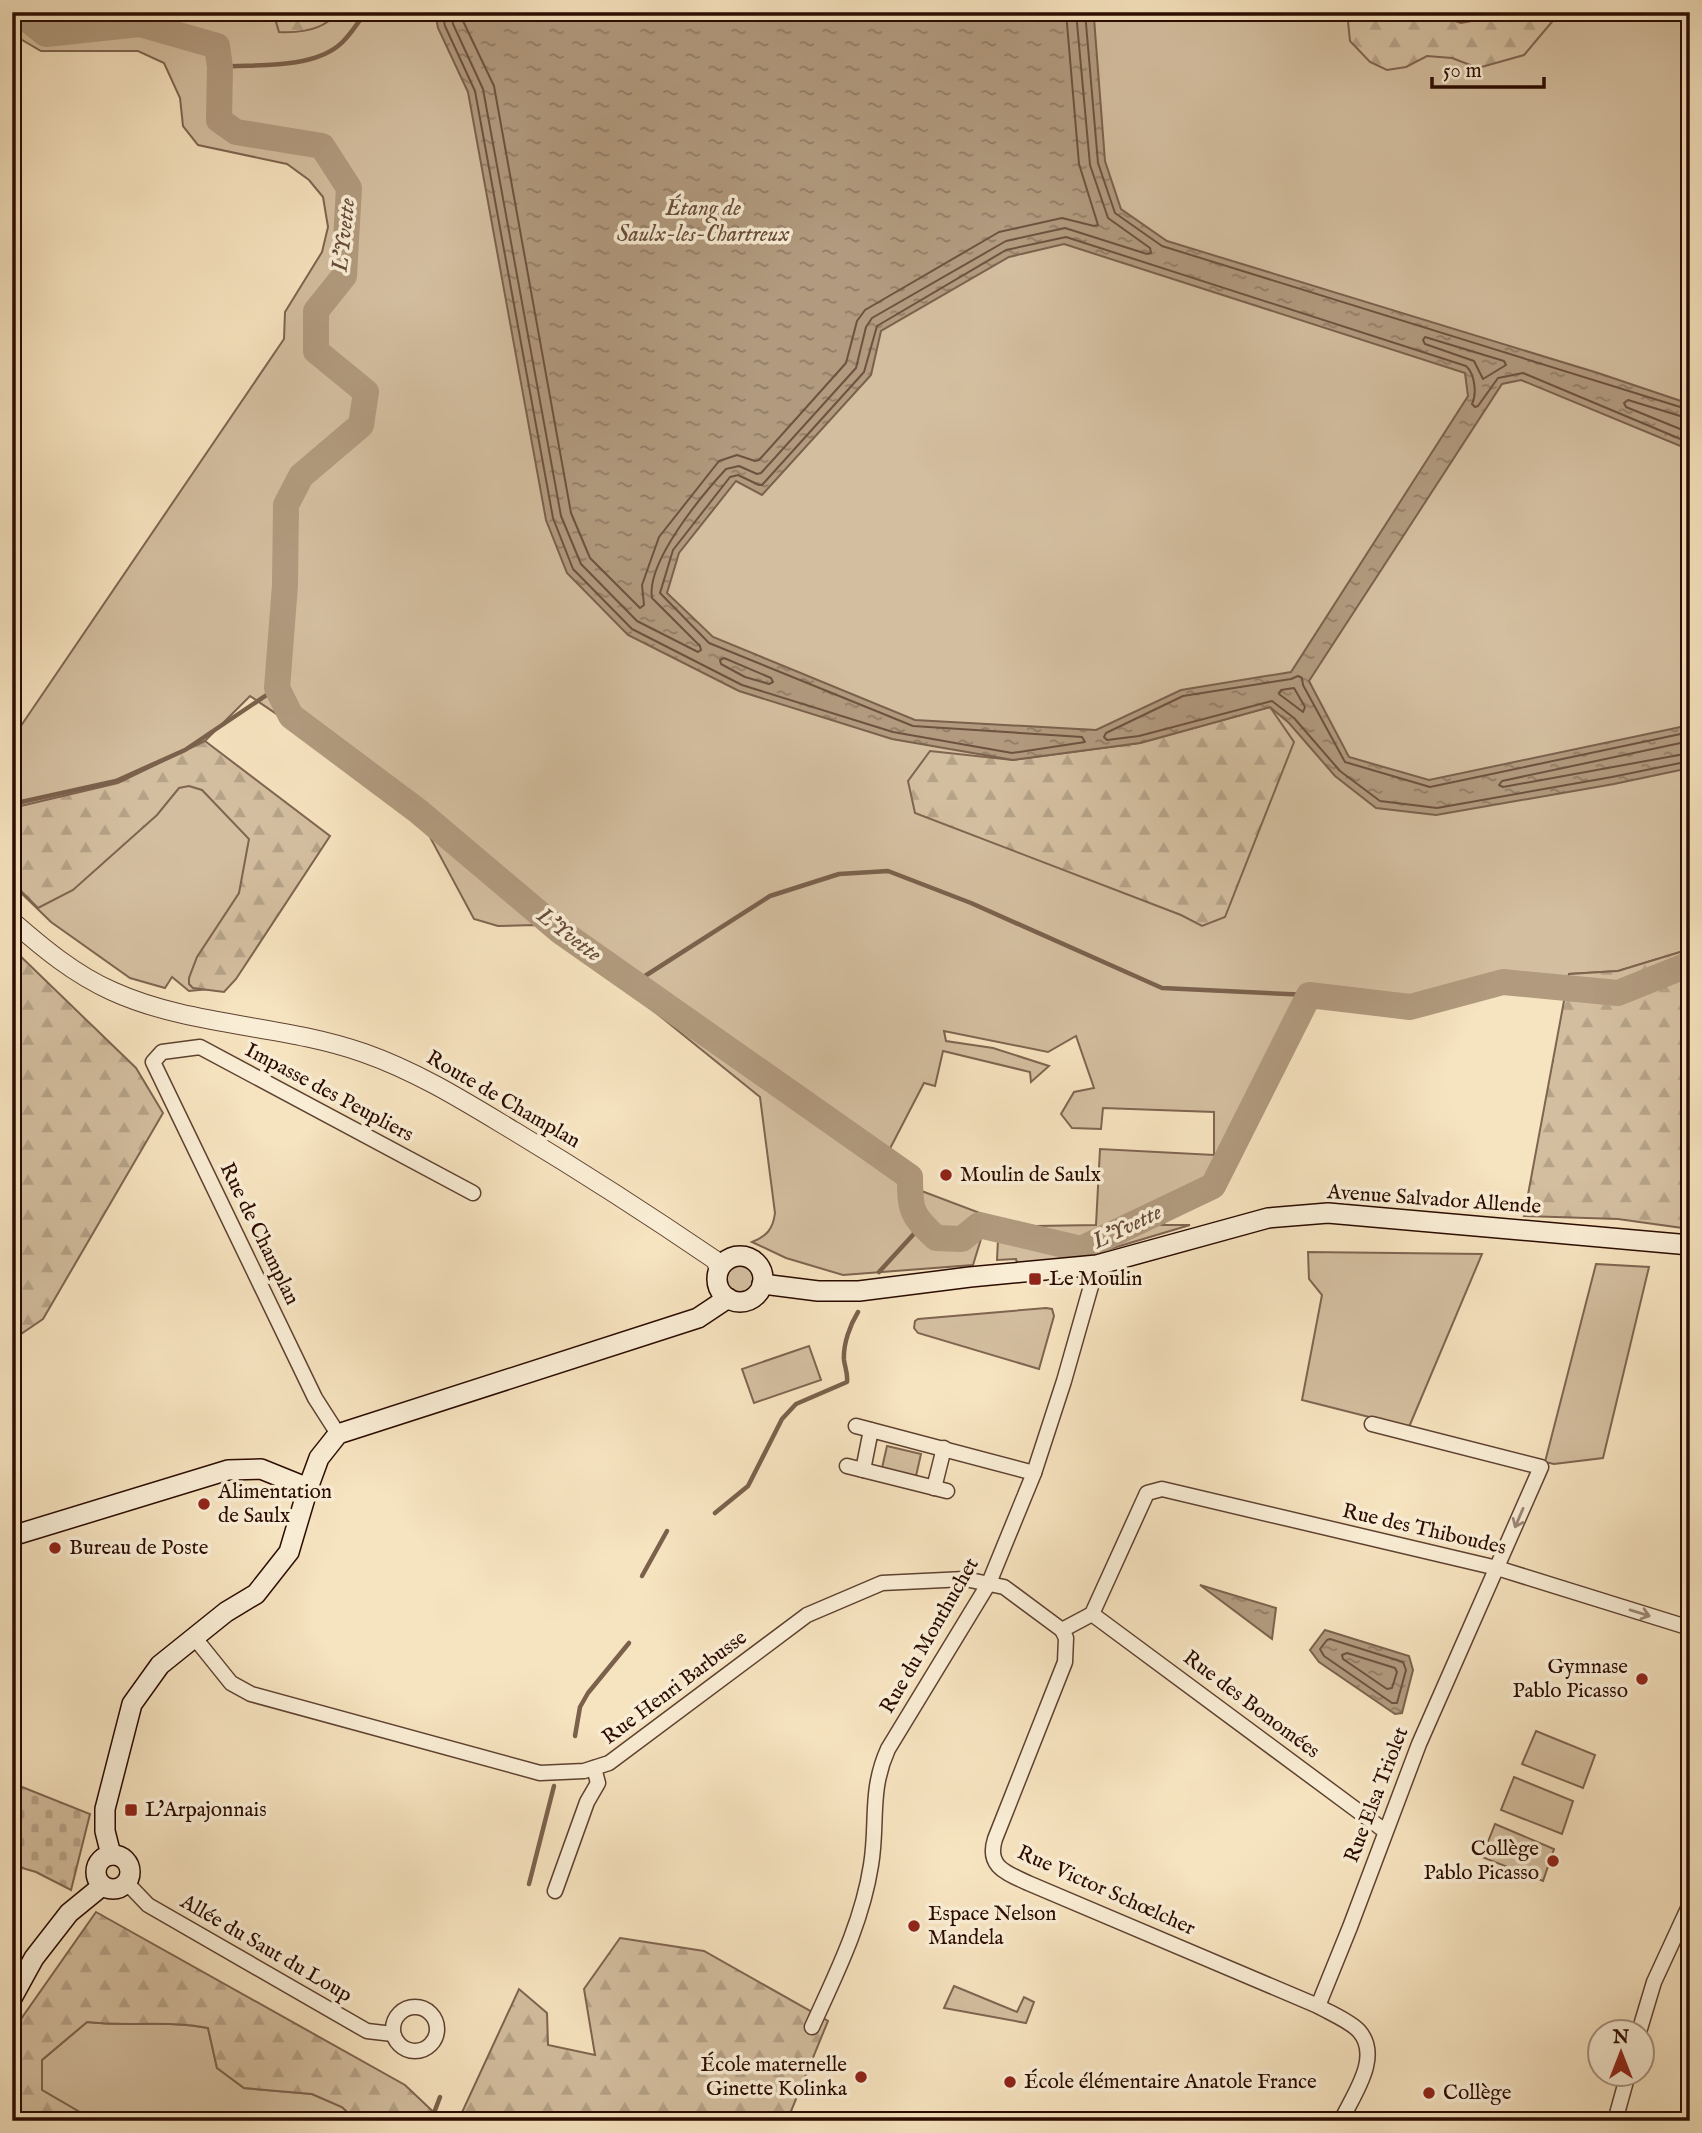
<svg xmlns="http://www.w3.org/2000/svg" width="1702" height="2133" font-family="'IM FELL English',serif">
	<style>
		.green { fill: #d3be9f; stroke: #7f6450; stroke-width: 2 }
		.forest { fill: url(#forest-firs); stroke: #7f6450; stroke-width: 2 }
		.cemetery { fill: url(#cemetery-stones); stroke: #7f6450; stroke-width: 2 }
		.water { fill: url(#water-ripples); stroke: #7b614c; stroke-width: 2; fill-rule: evenodd }
		.lines { fill: none; stroke-linecap: round; stroke-linejoin: round }
		.shore { stroke: #6e523f; stroke-width: 2 }
		.stream { stroke: #7b614c; stroke-width: 4.5 }
		.river { stroke: #b19a7e; stroke-width: 26 }
		.minor-casing { stroke: #5e4130; stroke-width: 17 }
		.tertiary-casing { stroke: #5e4130; stroke-width: 20 }
		.secondary-casing { stroke: #2b0b00; stroke-width: 22 }
		.minor { stroke: #f9edd5; stroke-width: 14 }
		.tertiary { stroke: #f9edd5; stroke-width: 18 }
		.secondary { stroke: #f9edd5; stroke-width: 19 }
		.oneway { stroke: #9c8775 }
		.poi-dot { fill: #8f2418; stroke: #f9edd5; stroke-width: 2.5 }
		.labels { text-anchor: middle; dominant-baseline: central; stroke-width: 7; stroke-linejoin: round; paint-order: stroke }
		.street-label { font-size: 21px; fill: #2b0b00; stroke: #f9edd5 }
		.poi-label { font-size: 21px; fill: #2b0b00; stroke: #f9edd5; text-anchor: start }
		.water-label { font-size: 23px; font-style: italic; fill: #674b39; stroke: #f9edd5 }
	</style>
	<defs>
		<pattern id="forest-firs" width="22" height="20" patternUnits="userSpaceOnUse" patternTransform="scale(1.75)"><rect width="22" height="20" fill="#d3be9f"/><path d="M5 1l3.5 6h-7zM16 11l3.5 6h-7z" fill="#b5a287"/></pattern>
		<pattern id="cemetery-stones" width="16" height="16" patternUnits="userSpaceOnUse" patternTransform="scale(1.75)"><rect width="16" height="16" fill="#d3be9f"/><path d="M2 7V4a2 2 0 0 1 4 0v3zM10 15v-3a2 2 0 0 1 4 0v3z" fill="#b5a287"/></pattern>
		<pattern id="water-ripples" width="26" height="14" patternUnits="userSpaceOnUse" patternTransform="scale(1.75)"><rect width="26" height="14" fill="#b19a7e"/><path d="M2 4q2-2 4 0t4 0M15 11q2-2 4 0t4 0" fill="none" stroke="#907c65"/></pattern>
	</defs>
	<rect width="100%" height="100%" fill="#f6e3bf"/>
	<filter id="stains"><feTurbulence type="fractalNoise" baseFrequency=".00286" numOctaves="4"/><feColorMatrix values="0 0 0 0 .2 0 0 0 0 .09 0 0 0 0 .02 0 0 0 .5 -.17"/></filter>
	<radialGradient id="worn" r=".72"><stop offset=".6" stop-color="#630" stop-opacity="0"/><stop offset="1" stop-color="#630" stop-opacity=".3"/></radialGradient>
	<g class="green">
		<path d="M12 12H30V17L52 30 156 12H1690V949L1618 971 1569 974 1565 995 1506 988 1412 1015 1314 1001 1277 1079 1227 1168 1162 1225H1190L1083 1257 1017 1263 1016 1259 997 1260 999 1219 1034 1226 1096 1225 1100 1149 1214 1155V1112L1103 1108 1101 1129 1072 1128 1061 1114 1074 1092 1094 1088 1076 1036 1048 1052 944 1031 946 1041 993 1048 1049 1066 1031 1082 1030 1072 943 1051 935 1086 924 1083 882 1164 919 1190 988 1216 973 1265 843 1275 786 1258 752 1242C767 1236 773 1229 775 1213L760 1097 567 941 535 925 498 926 474 919 423 824 377 782 250 696 205 741 159 764 180 755 248 833 276 893 209 989 189 991 172 977 165 988 130 978 51 922 12 884V739L284 339 285 312 322 252 328 227 323 197 309 180 287 164 198 145 183 126 180 98 164 63 138 51H41L12 34Z"/>
		<polygon points="1308,1252 1482,1254 1409,1427 1302,1400 1322,1295 1309,1279"/>
		<circle cx="740" cy="1277" r="15"/>
		<polygon points="1596,1264 1649,1267 1603,1458 1554,1464 1545,1462"/>
		<polygon points="1046,1308 1052,1309 1054,1316 1039,1369 918,1333 914,1328 915,1321 918,1319"/>
		<polygon points="809,1346 821,1380 754,1403 742,1369"/>
		<polygon points="887,1446 921,1454 916,1476 882,1468"/>
		<polygon points="1536,1731 1595,1755 1583,1788 1522,1764"/>
		<polygon points="1514,1777 1573,1801 1562,1834 1501,1810"/>
		<polygon points="1495,1824 1554,1849 1543,1881 1482,1857"/>
		<polygon points="954,1986 1017,2012 1024,1997 1034,2002 1026,2023 944,2008"/>
		<path d="M87 2022C127 2027 168 2020 208 2028L217 2068 244 2088 312 2094 342 2107 357 2121H95L42 2090V2060Z"/>
	</g>
	<g class="forest">
		<polygon points="30,12 156,12 52,30 34,20"/>
		<path d="M273 12H337C325 30 299 33 279 32Z"/>
		<polygon points="1347,12 1427,12 1461,23 1498,16 1505,12 1550,12 1556,17 1524,55 1478,68 1452,58 1427,56 1406,67 1387,70 1370,62 1350,41"/>
		<polygon points="1270,707 1294,742 1225,917 1202,926 1181,915 915,813 908,781 930,751 1013,760 1140,743"/>
		<polygon points="205,741 330,836 236,979 224,992 193,988 189,984 189,978 197,957 239,893 249,839 202,790 189,786 179,788 157,815 73,890 38,908 12,882 12,808 118,783"/>
		<polygon points="12,948 136,1068 163,1113 43,1319 18,1336 12,1335"/>
		<polygon points="1690,949 1690,1229 1618,1219 1524,1216 1569,974 1618,971"/>
		<path d="M96 1912 405 2085 443 2121H423L416 2118 414 2121H357L342 2107 312 2094 244 2088 217 2068 208 2028C168 2020 127 2027 87 2022L42 2060V2090L95 2121H12V2045L21 2019Z"/>
		<polygon points="620,1938 704,1951 828,2021 787,2121 458,2121 519,1989 547,2013 548,2045 595,2055 584,1989"/>
	</g>
	<polygon class="cemetery" points="12,1783 90,1814 71,1890 36,1872 12,1865"/>
	<g class="water">
		<path d="M435 12H1090L1094 18 1105 161 1121 209 1167 241 1598 373 1690 404V450L1521 380 1502 384 1309 681 1349 757 1429 780 1690 725V768L1614 784 1436 815 1376 808 1335 776 1289 723 1270 707 1140 743 1013 760 892 739 739 691 628 635 567 573 546 520 468 92 438 28ZM1064 244 1465 373 1468 396 1291 672 1181 690 1096 730 915 720 713 637 667 593 679 553 736 481 762 495 871 375 881 331 1009 257Z"/>
		<polygon points="1200,1585 1276,1608 1272,1639"/>
		<polygon points="1325,1630 1409,1656 1413,1670 1402,1713 1395,1714 1319,1662 1310,1650"/>
	</g>
	<g class="lines">
		<g class="shore">
			<path d="M442 12 445 26 475 91 553 518 573 569 632 629 742 685 893 732 1012 753 1085 742 1082 737 913 726 709 643 660 593 673 550 730 477 738 475 759 485H762L864 372 877 326 1006 250 1066 237 1466 366C1475 374 1477 394 1472 404L1475 407 1478 406 1498 378 1523 373 1690 443"/>
			<path d="M451 12 453 24 483 89 561 516 581 564 637 621 698 652 701 650 700 646 652 598C646 562 702 495 726 469L739 466 757 474 761 473 856 368 866 327 872 318 1006 241 1065 228 1147 254 1151 253 1150 248 1108 218 1090 165 1076 12"/>
			<polyline points="462,12 463,21 494,86 571,513 590,558 640,608 644,605 642,585 659,537 719,461 737,455 755,461 759,460 846,363 857,321 865,310 999,232 1062,218 1094,226 1098,225 1079,164 1066,12"/>
			<polyline points="1085,12 1098,163 1115,213 1162,246 1690,410"/>
			<polygon points="1425,337 1504,361 1506,365 1483,379 1474,361 1425,344 1423,340"/>
			<polyline points="1690,419 1628,400 1624,403 1626,407 1690,433"/>
			<polygon points="724,658 771,678 773,682 769,684 745,677 721,664 720,660"/>
			<polygon points="1294,688 1305,707 1303,712 1279,694 1281,690"/>
			<polyline points="1690,732 1430,787 1345,762 1303,685 1302,678 1298,676 1291,679 1183,696 1106,733 1104,737 1107,740 1139,736 1272,701 1294,718 1340,771 1380,801 1437,808 1612,777 1690,761"/>
			<polyline points="1690,741 1502,781 1499,785 1503,787 1690,753"/>
			<polygon points="1330,1639 1403,1662 1406,1670 1397,1703 1392,1703 1324,1656 1320,1649 1327,1640"/>
			<polygon points="1347,1653 1395,1668 1397,1672 1392,1688 1387,1689 1343,1659 1342,1655"/>
		</g>
		<g class="stream">
			<path d="M220 67C255 64 309 69 338 46 349 38 357 23 366 12"/>
			<polyline points="12,804 116,781 185,750 277,688"/>
			<polyline points="634,983 770,896 839,874 888,871 971,903 1162,988 1309,995"/>
			<polyline points="879,1272 922,1225"/>
			<path d="M715 1513 748 1486 782 1419 796 1404 847 1382C848 1373 845 1368 844 1360 843 1344 850 1325 858 1312"/>
			<polyline points="642,1576 667,1531"/>
			<polyline points="575,1736 580,1707 588,1693 629,1643"/>
			<polyline points="529,1884 554,1786"/>
			<polyline points="431,2121 440,2097"/>
		</g>
		<path class="river" d="M18 12 46 34 140 24 217 46 220 67 219 120 236 132 322 146 349 188 344 276 316 311V351L366 392 361 425 301 476 286 505 285 585 277 688 291 716 418 811 560 931 910 1177C910 1210 911 1215 936 1238L962 1239 979 1225 1081 1249 1213 1186 1309 995 1410 1007 1503 982 1618 993 1690 964"/>
		<defs>
			<g id="minor">
				<polyline points="856,1426 1034,1473"/>
				<polyline points="338,1434 315,1398 153,1062 162,1052 200,1047 473,1193"/>
				<polyline points="847,1466 947,1491"/>
				<polyline points="863,1470 871,1430"/>
				<polyline points="934,1488 944,1448"/>
				<polyline points="1092,1614 1385,1831"/>
				<polyline points="1062,1630 1092,1614 1147,1493 1162,1489 1497,1568 1690,1628"/>
				<path d="M194 1637 231 1683 251 1694 540 1773 584 1771 609 1763 807 1615 882 1583 965 1579 1004 1587 1062 1630 1066 1638 1065 1662 995 1839C986 1867 1007 1873 1028 1883L1318 2006C1330 2013 1350 2021 1359 2031 1382 2057 1353 2095 1341 2121"/>
				<polyline points="127,1883 148,1905 367,2031 393,2034"/>
				<polyline points="555,1891 587,1802 598,1783 594,1768"/>
				<polyline points="1318,2006 1350,1927 1419,1744 1541,1467 1372,1424"/>
				<circle cx="415" cy="2029" r="22"/>
				<path d="M812 2027C836 1974 862 1923 871 1865 878 1823 869 1791 888 1749L989 1583 1034 1473 1064 1381 1097 1265"/>
				<polyline points="1639,2032 1654,1982 1690,1904"/>
				<polyline points="1615,2121 1628,2074"/>
			</g>
			<path id="tertiary" d="M12 921C43 948 74 974 112 991 191 1027 282 1024 364 1053 418 1072 464 1101 514 1131 582 1172 649 1215 715 1260L719 1269"/>
			<g id="secondary">
				<circle cx="740" cy="1279" r="23"/>
				<polyline points="762,1284 818,1291 859,1291 970,1277 1097,1265 1268,1218 1328,1213 1690,1245"/>
				<polyline points="12,1536 228,1470 261,1469 308,1488"/>
				<circle cx="113" cy="1872" r="17"/>
				<polyline points="111,1855 105,1831 105,1809 132,1704 160,1665 226,1612 256,1594 289,1552 308,1488 319,1458 338,1434 698,1318 728,1298"/>
				<polyline points="12,1998 34,1958 69,1913 102,1886"/>
			</g>
		</defs>
		<use href="#minor" class="minor-casing"/>
		<use href="#tertiary" class="tertiary-casing"/>
		<use href="#secondary" class="secondary-casing"/>
		<use href="#minor" class="minor"/>
		<use href="#tertiary" class="tertiary"/>
		<use href="#secondary" class="secondary"/>
	</g>
	<defs><path id="oneway-shaft" d="M-6 0H5M1.5-3L5.5 0L1.5 3" fill="none" stroke-width="1.6" stroke-linecap="round" stroke-linejoin="round" transform="scale(1.75)"/></defs>
	<g class="oneway">
		<use href="#oneway-shaft" transform="translate(1519 1518) rotate(113)"/>
		<use href="#oneway-shaft" transform="translate(1640 1613) rotate(17)"/>
	</g>
	<g class="poi-dot">
		<circle cx="946" cy="1175" r="7"/>
		<rect x="1028" y="1272" width="14" height="14" rx="3.5"/>
		<circle cx="204" cy="1504" r="7"/>
		<circle cx="55" cy="1548" r="7"/>
		<circle cx="1642" cy="1679" r="7"/>
		<rect x="124" y="1803" width="14" height="14" rx="3.5"/>
		<circle cx="1553" cy="1861" r="7"/>
		<circle cx="914" cy="1926" r="7"/>
		<circle cx="861" cy="2077" r="7"/>
		<circle cx="1010" cy="2082" r="7"/>
		<circle cx="1429" cy="2093" r="7"/>
	</g>
	<g class="labels">
		<g class="street-label">
			<text transform="translate(329 1093) rotate(28)">Impasse des Peupliers</text>
			<text transform="translate(503 1100) rotate(30)">Route de Champlan</text>
			<text transform="translate(1434 1200) rotate(4)">Avenue Salvador Allende</text>
			<text transform="translate(259 1234) rotate(64)">Rue de Champlan</text>
			<text transform="translate(1424 1530) rotate(13)">Rue des Thiboudes</text>
			<text transform="translate(930 1636) rotate(-60)">Rue du Monthuchet</text>
			<text transform="translate(675 1688) rotate(-37)">Rue Henri Barbusse</text>
			<text transform="translate(1251 1705) rotate(37)">Rue des Bonomées</text>
			<text transform="translate(1377 1795) rotate(-69)">Rue Elsa Triolet</text>
			<text transform="translate(1106 1891) rotate(24)">Rue Victor Schœlcher</text>
			<text transform="translate(266 1949) rotate(30)">Allée du Saut du Loup</text>
		</g>
		<g class="poi-label">
			<text x="960" y="1175">Moulin de Saulx</text>
			<text x="1049" y="1279">Le Moulin</text>
			<text x="218" y="1492">Alimentation<tspan x="218" dy="24">de Saulx</tspan></text>
			<text x="69" y="1548">Bureau de Poste</text>
			<text x="1628" y="1667" text-anchor="end">Gymnase<tspan x="1628" dy="24">Pablo Picasso</tspan></text>
			<text x="145" y="1810">L'Arpajonnais</text>
			<text x="1539" y="1849" text-anchor="end">Collège<tspan x="1539" dy="24">Pablo Picasso</tspan></text>
			<text x="928" y="1914">Espace Nelson<tspan x="928" dy="24">Mandela</tspan></text>
			<text x="847" y="2065" text-anchor="end">École maternelle<tspan x="847" dy="24">Ginette Kolinka</tspan></text>
			<text x="1024" y="2082">École élémentaire Anatole France</text>
			<text x="1443" y="2093">Collège</text>
		</g>
		<g class="water-label">
			<text x="703" y="208">Étang de<tspan x="703" dy="26">Saulx-les-Chartreux</tspan></text>
			<text transform="translate(344 235) rotate(-84)">L'Yvette</text>
			<text transform="translate(569 935) rotate(37)">L'Yvette</text>
			<text transform="translate(1127 1227) rotate(-26)">L'Yvette</text>
		</g>
	</g>
	<rect width="1702" height="2133" fill="none" stroke="#f6e3bf" stroke-width="42"/>
	<rect x="14" y="14" width="1674" height="2105" fill="none" stroke="#2b0b00" stroke-width="3.5"/>
	<rect x="21" y="21" width="1660" height="2091" fill="none" stroke="#2b0b00" stroke-width="2"/>
	<g transform="translate(1621 2053)"><circle r="33" fill="#f9edd5" stroke="#a79380" stroke-width="2"/>
	<path d="M0-5L12 26L0 18L-12 26Z" fill="#8f2418"/>
	<text y="-10" font-size="19" font-weight="bold" text-anchor="middle" fill="#2b0b00">N</text>
	</g>
	<path d="M1432 77v10h112v-10" fill="none" stroke="#2b0b00" stroke-width="3.5"/>
	<text x="1443" y="77" font-size="21" fill="#2b0b00" stroke="#f9edd5" stroke-width="5" paint-order="stroke">50 m</text>
	<rect width="100%" height="100%" filter="url(#stains)"/>
	<rect width="100%" height="100%" fill="url(#worn)"/>
</svg>
